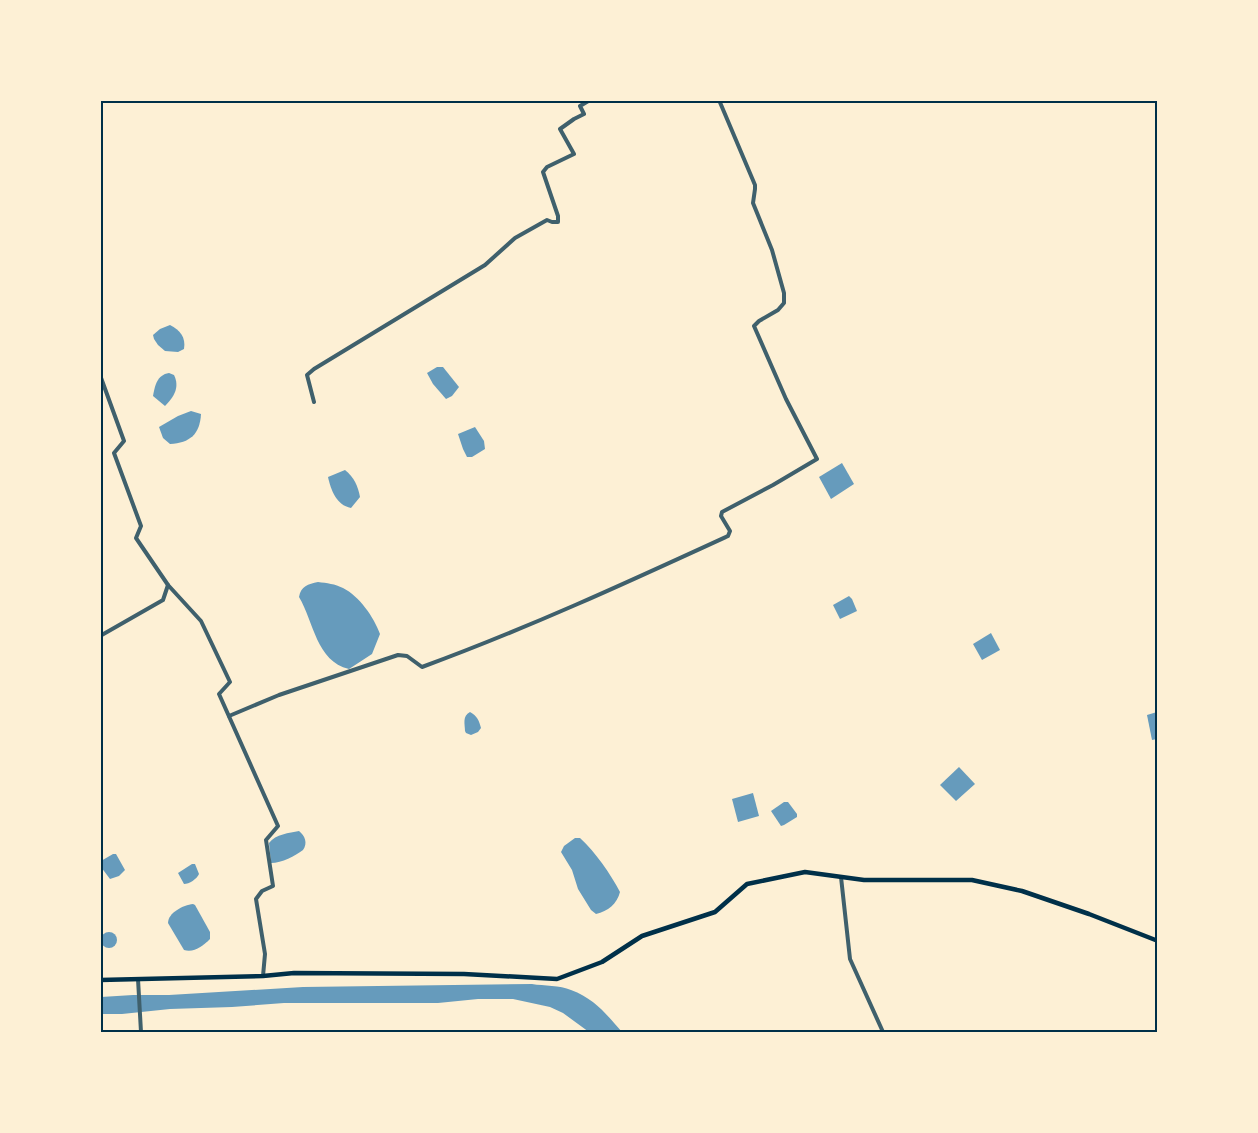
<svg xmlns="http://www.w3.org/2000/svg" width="1258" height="1133" font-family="'Noto Sans',sans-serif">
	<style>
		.water { fill: #669bbc }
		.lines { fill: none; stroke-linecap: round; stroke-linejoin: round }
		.minor { stroke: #3f606c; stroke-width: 4 }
		.secondary { stroke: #003049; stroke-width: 4.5 }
		.neatline { fill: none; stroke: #003049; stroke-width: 2 }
	</style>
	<rect width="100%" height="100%" fill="#fdf0d5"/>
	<g class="water">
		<path d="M170 325C180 330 186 337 184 349L178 352 165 351 158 345 154 339 153 335 160 329Z"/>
		<polygon points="437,367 443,367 459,387 452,396 446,399 433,384 427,373"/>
		<path d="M169 373 174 375C180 387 174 397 165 406L153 396C155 385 157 375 169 373Z"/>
		<path d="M191 411 201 414C200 434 190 443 170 444L163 438 159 427 178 416Z"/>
		<polygon points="475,427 484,441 485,449 472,457 467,457 463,449 458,434"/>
		<polygon points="842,463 854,484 831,499 819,477"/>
		<path d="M345 470C354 477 358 486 360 497L351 508C336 505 331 490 328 477Z"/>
		<path d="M318 582C327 583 335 584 343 588 359 596 374 617 380 634L372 654 349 669C316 661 314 622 299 597 301 586 308 584 318 582Z"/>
		<polygon points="849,596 852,599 857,611 840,619 833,605"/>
		<polygon points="991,633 1000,650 982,660 973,644"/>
		<path d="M470 712C477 716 479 720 481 728L478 732 471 735 466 733 465 731C465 724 462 716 470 712Z"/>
		<polygon points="1157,712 1157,739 1152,740 1147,715"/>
		<polygon points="959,767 975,784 956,801 940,785"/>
		<polygon points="753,793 759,816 738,822 732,799"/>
		<polygon points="784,802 788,802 797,814 797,817 784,825 781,826 771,811"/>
		<path d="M299 831C305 836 308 843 303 850 295 856 282 863 271 863L269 843C276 834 289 833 299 831Z"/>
		<path d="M575 838H580C596 853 610 873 620 892 617 904 608 911 596 914L591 910 578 889 572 870 561 852 564 846Z"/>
		<polygon points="113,854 116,854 125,870 119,876 110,879 101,867 101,861"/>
		<path d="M192 864H195L199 874C197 879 189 884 184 884L178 873Z"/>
		<path d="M193 904 195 905 210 932V939C203 946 194 953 184 950L168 923C168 913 183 905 193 904Z"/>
		<circle cx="109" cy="940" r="8"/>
		<path d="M532 984C544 986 560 985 571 990 595 999 606 1014 622 1032H589L563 1013 550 1007 513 999H478L438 1003H284L232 1007 170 1009 122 1014H101V997L133 995H169L303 987Z"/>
	</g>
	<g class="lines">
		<g class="minor">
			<polyline points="100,375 124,441 114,453 141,526 136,538 168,585 201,621 230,682 219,694 278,826 266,840 273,886 262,891 256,899 265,954 263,976"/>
			<polyline points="314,402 307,375 314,369 485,265 515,238 547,220 552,222 558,222 558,216 543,172 547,167 574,154 560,129 574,119 584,114 580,106 590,100"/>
			<polyline points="100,636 163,600 168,585"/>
			<path d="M229 716 279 695 398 655 407 656 422 667C526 629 628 582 728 536L730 531 721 516 722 512 773 485 817 459 786 399 754 326 759 321 778 310 784 303V293L772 250 753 203 755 189V185L719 100"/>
			<polyline points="841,877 850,959 883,1032"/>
			<polyline points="138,979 141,1032"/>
		</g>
		<polyline class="secondary" points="100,980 263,976 294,973 464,974 557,979 602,962 642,936 715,912 747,884 805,872 864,880 972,880 1022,891 1089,914 1158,941"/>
	</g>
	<rect width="1258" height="1133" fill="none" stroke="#fdf0d5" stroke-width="204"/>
	<rect x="102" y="102" width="1054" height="929" class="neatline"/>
</svg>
